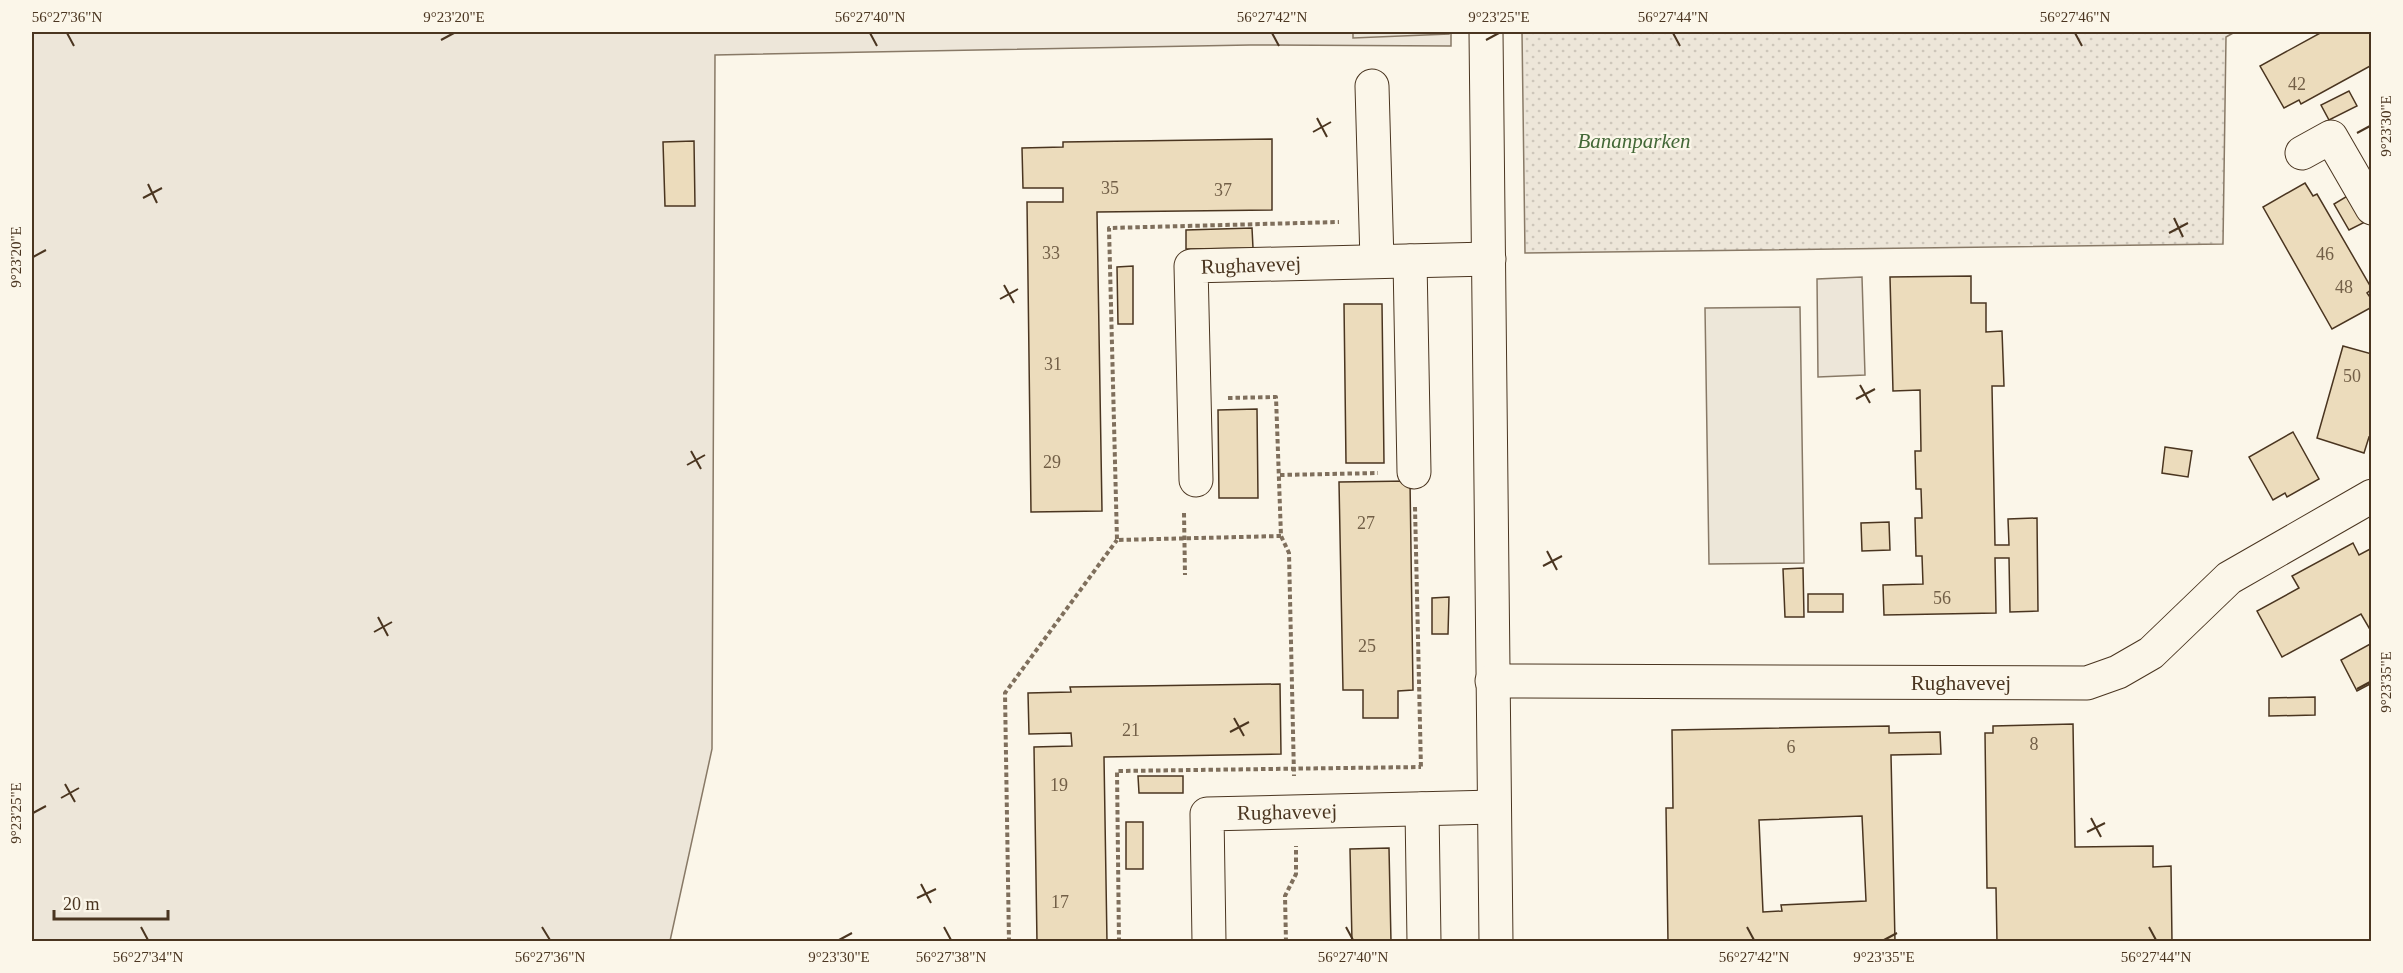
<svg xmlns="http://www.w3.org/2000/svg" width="2403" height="973" font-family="Georgia,serif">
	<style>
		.grass { fill: #ede6d9; stroke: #887966; stroke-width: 1.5 }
		.park { fill: url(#park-dots); stroke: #887966; stroke-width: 1.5 }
		.parking { fill: #ede7d9; stroke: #887966; stroke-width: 1.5 }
		.building { fill: #ecdcbc; stroke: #4a3520; stroke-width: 1.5; fill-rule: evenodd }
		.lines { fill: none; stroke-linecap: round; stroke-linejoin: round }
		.minor-casing { stroke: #4a3520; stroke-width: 35 }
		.path { stroke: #7f6f5c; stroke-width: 4; stroke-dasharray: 4.5 3; stroke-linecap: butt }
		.minor { stroke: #fbf6e9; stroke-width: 33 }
		.ticks { fill: none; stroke: #4a3520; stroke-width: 2 }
		.labels { text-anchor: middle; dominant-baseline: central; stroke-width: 4.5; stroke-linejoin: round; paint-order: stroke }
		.number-label { font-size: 18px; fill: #725f47 }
		.park-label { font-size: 21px; font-style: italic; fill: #436837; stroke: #fbf6e9 }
		.street-label { font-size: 21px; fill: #4a3520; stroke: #fbf6e9 }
		.neatline { fill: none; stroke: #4a3520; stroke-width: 2 }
		.ticks-label { font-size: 15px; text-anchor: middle; fill: #4a3520 }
	</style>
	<defs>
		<pattern id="park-dots" width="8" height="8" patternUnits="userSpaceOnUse" patternTransform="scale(1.5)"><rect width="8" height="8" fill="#ede6d9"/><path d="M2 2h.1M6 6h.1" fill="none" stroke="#cdc6ba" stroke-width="1.8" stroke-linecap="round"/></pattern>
	</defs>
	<rect width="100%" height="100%" fill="#fbf6e9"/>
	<g class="grass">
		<polygon points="32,32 1451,32 1451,46 1250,45 715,55 712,749 670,941 32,942"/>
		<polygon points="1862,277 1865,375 1818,377 1817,279"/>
	</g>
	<polygon class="park" points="1522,32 2235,32 2226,37 2223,244 1525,253"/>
	<g class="parking">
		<polygon points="1353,32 1449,32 1449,34 1353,38"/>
		<polygon points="1800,307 1804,563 1709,564 1705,308"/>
	</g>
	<g class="building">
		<polygon points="2322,32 2372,32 2372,65 2301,104 2299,100 2284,108 2260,66"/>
		<polygon points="2349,91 2357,106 2329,120 2321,105"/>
		<polygon points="1272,139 1272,210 1097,212 1102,511 1031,512 1027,202 1063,202 1063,188 1023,188 1022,148 1063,147 1063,142"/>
		<polygon points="694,141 695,206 665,206 663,142"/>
		<polygon points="2305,183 2313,196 2317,194 2372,289 2367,293 2372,300 2372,307 2332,329 2263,207"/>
		<polygon points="2349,195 2365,222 2349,230 2334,204"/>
		<polygon points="1252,228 1253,248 1186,249 1186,230"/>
		<polygon points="1133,266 1133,324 1118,324 1117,267"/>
		<polygon points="1971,276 1971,303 1986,303 1986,332 2002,331 2004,386 1992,386 1995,545 2009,545 2008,519 2037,518 2038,611 2010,612 2009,558 1995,558 1996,613 1884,615 1883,585 1923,584 1922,556 1916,556 1915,518 1922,518 1921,489 1916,489 1915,451 1921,451 1920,390 1893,391 1890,277"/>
		<polygon points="1344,304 1382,304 1384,463 1346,463"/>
		<polygon points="2343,346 2372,354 2372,438 2369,437 2364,453 2317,438"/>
		<polygon points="1257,409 1258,498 1219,498 1218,410"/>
		<polygon points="2293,432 2319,479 2287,497 2285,493 2273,500 2249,457"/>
		<polygon points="2165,447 2192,451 2188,477 2162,473"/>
		<polygon points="1410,481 1413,690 1398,691 1398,718 1363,718 1363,690 1343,690 1339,482"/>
		<polygon points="1889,522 1890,550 1862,551 1861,523"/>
		<polygon points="2353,543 2359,555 2372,548 2372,633 2361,614 2282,657 2257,611 2299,588 2292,576"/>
		<polygon points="1803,568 1804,617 1785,617 1783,569"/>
		<rect x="1808" y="594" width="35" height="18"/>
		<polygon points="1449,597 1448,634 1432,634 1432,598"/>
		<polygon points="2372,643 2372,683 2357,691 2341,660"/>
		<polygon points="1280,684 1281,754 1104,757 1107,942 1037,942 1034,747 1072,746 1071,733 1029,734 1028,693 1071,692 1070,687"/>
		<polygon points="2315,697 2315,715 2269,716 2269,698"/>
		<polygon points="2073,724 2075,847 2153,846 2153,867 2171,866 2172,942 1997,942 1996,888 1987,888 1985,733 1993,733 1993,726"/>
		<path d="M1889 726V733L1940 732 1941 754 1891 755 1895 942H1668L1666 808H1673L1672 730ZM1862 816 1866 901 1781 905 1782 911 1763 912 1759 820Z"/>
		<polygon points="1138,776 1183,776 1183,793 1139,793"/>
		<rect x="1126" y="822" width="17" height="47"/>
		<polygon points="1389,848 1391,942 1352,942 1350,849"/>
	</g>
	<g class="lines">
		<defs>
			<g id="minor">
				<polyline points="1486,32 1496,942"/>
				<polyline points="1372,86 1377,261"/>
				<polyline points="2302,153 2331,137 2372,208"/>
				<polyline points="1410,261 1414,472"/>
				<polyline points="1196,480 1191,266 1489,259"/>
				<polyline points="1492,681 2087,683 2118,672 2151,653 2229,578 2372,496"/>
				<polyline points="1422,809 1424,942"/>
				<polyline points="1209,942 1207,814 1494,807"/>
			</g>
		</defs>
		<use href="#minor" class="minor-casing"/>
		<g class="path">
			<polyline points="908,32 970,32"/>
			<polyline points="1228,398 1276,397 1281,536 1289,553 1294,776"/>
			<polyline points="1280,475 1378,473"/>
			<polyline points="1415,507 1421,769"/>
			<polyline points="1184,513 1185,575"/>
			<polyline points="1281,536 1117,540 1109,228 1339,222"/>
			<polyline points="1009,942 1005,693 1117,540"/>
			<polyline points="1119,942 1117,771 1421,767"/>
			<polyline points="1286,942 1285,896 1296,874 1296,846"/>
		</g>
		<use href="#minor" class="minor"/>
	</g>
	<path class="ticks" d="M67 33 74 46M870 33 877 46M1272 33 1279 46M1673 33 1680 46M2075 33 2082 46M441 40 454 33M1486 40 1499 33M1317 118 1327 137M1313 132 1331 122M2357 133 2370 126M148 184 157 203M143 198 162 188M2174 218 2183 237M2169 233 2188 223M33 257 46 250M1004 285 1014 303M1000 299 1018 289M1860 385 1870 403M1856 399 1875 389M691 451 701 469M687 465 705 455M1547 551 1557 570M1543 566 1562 556M378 617 388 636M374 632 392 622M2357 689 2370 682M1234 718 1244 736M1230 732 1249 722M65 784 75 802M61 798 79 788M33 813 46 806M2091 818 2101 837M2087 832 2105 823M921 884 931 903M917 898 936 889M141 927 148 940M542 927 550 940M944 927 951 940M1346 927 1353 940M1747 927 1754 940M2149 927 2156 940M839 940 852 933M1884 940 1897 933"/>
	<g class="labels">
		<g class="number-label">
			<text x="2297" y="84">42</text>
			<text x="1110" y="188">35</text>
			<text x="1223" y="190">37</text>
			<text x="1051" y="253">33</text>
			<text x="2325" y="254">46</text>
			<text x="2344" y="287">48</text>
			<text x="1053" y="364">31</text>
			<text x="2352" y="376">50</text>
			<text x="1052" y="462">29</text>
			<text x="1366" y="523">27</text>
			<text x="1942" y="598">56</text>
			<text x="1367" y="646">25</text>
			<text x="1131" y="730">21</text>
			<text x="2034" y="744">8</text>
			<text x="1791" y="747">6</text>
			<text x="1059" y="785">19</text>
			<text x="1060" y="902">17</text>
		</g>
		<g class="park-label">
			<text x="1634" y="141">Bananparken</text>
		</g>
		<g class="street-label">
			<text transform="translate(1251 265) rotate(-2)">Rughavevej</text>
			<text x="1961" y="683">Rughavevej</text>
			<text transform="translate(1287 812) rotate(-1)">Rughavevej</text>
		</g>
	</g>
	<rect width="2403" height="973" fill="none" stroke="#fbf6e9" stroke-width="66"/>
	<path d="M54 910v9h114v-9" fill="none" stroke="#4a3520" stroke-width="3"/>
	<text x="63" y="910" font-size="18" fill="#4a3520" stroke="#fbf6e9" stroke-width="4.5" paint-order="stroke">20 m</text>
	<rect x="33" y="33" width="2337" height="907" class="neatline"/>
	<g class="ticks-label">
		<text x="67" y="22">56°27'36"N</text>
		<text x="454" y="22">9°23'20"E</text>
		<text x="870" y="22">56°27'40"N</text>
		<text x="1272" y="22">56°27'42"N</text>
		<text x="1499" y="22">9°23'25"E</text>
		<text x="1673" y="22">56°27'44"N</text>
		<text x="2075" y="22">56°27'46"N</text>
		<text transform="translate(2386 126) rotate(-90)" y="5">9°23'30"E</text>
		<text transform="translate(16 257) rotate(-90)" y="5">9°23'20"E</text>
		<text transform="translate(2386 682) rotate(-90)" y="5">9°23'35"E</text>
		<text transform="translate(16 813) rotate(-90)" y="5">9°23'25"E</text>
		<text x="148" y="962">56°27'34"N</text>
		<text x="550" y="962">56°27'36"N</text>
		<text x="839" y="962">9°23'30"E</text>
		<text x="951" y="962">56°27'38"N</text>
		<text x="1353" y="962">56°27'40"N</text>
		<text x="1754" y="962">56°27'42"N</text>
		<text x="1884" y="962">9°23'35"E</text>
		<text x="2156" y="962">56°27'44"N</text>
	</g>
</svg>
